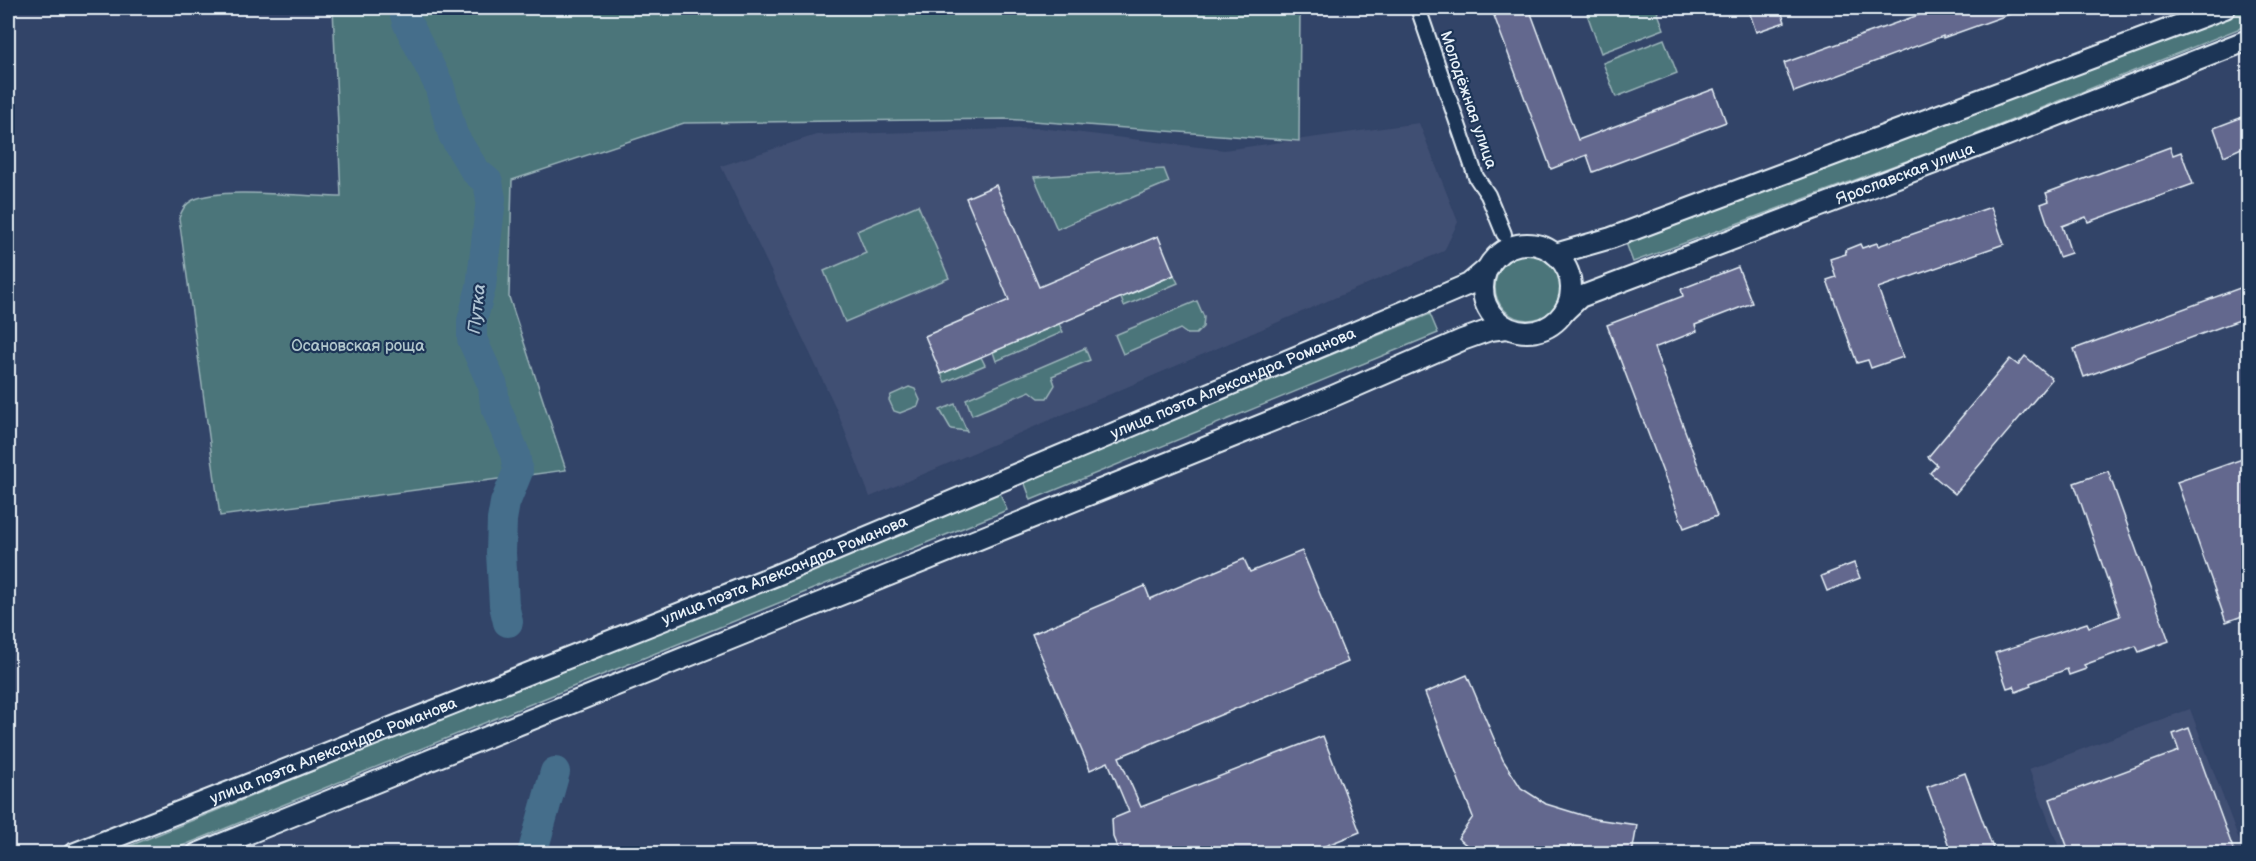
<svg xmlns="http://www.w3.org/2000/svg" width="2256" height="861" font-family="'Balsamiq Sans',sans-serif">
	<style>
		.built { fill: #414f73 }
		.green { fill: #4c757a; stroke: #9ab3b9; stroke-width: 1.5 }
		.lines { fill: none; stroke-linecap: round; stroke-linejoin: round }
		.river { stroke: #446e8b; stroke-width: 30 }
		.building { fill: #64688e; stroke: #e8f1f8; stroke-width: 1.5 }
		.street-casing { stroke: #e8f1f8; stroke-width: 18 }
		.secondary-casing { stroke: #e8f1f8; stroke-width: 24 }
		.street { stroke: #1d3557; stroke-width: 14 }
		.secondary { stroke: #1d3557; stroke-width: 20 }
		.labels { text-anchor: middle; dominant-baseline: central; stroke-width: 4.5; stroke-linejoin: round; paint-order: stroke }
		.street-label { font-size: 16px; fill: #e8f1f8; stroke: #1d3557 }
		.park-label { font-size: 16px; fill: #b1c6cc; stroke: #1d3557 }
		.water-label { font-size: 18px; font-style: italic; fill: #afc3d2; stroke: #1d3557 }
	</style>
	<rect width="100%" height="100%" fill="#324468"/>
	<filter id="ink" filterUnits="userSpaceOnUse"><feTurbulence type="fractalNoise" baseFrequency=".0167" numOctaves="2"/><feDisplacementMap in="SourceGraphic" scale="12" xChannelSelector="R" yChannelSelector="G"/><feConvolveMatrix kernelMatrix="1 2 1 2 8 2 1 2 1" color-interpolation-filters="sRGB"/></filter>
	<g filter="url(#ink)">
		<g class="built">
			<polygon points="1419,123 1458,222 1444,251 870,497 836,408 721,166 816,135 1040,128 1224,150"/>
			<polygon points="2190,709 2244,853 2061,853 2029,769"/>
		</g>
		<g class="green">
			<path d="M333 8H1300L1299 141 1005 119 684 123 512 180 509 297 566 470 220 516 179 218C182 210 185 204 193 200 221 186 305 197 341 197Z"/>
			<polygon points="1603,8 1656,8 1664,29 1601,53 1587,14"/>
			<polygon points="2248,8 2248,25 1955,143 1633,262 1625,240 2148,42"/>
			<polygon points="1664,39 1677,73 1616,97 1603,63"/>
			<polygon points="1164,169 1169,182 1057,229 1034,177"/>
			<polygon points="918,205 949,278 845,322 824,271 866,253 857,231"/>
			<circle cx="1528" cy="287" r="33"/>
			<polygon points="1174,275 1178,283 1124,306 1121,298"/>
			<polygon points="1197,301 1204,317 1203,327 1196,334 1187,334 1180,329 1123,354 1115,335"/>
			<polygon points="1430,314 1438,333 1031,500 1024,481"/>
			<polygon points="1059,324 1063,332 996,361 993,352"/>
			<polygon points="1085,348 1090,360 1052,376 1055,385 1047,398 1039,398 1030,391 972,415 966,399"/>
			<polygon points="981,357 985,365 945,382 941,374"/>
			<polygon points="909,387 915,389 920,400 918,406 900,413 894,411 889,400 891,395"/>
			<polygon points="955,404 967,431 951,429 940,410"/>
			<polygon points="999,491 1007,510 165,853 110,854"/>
		</g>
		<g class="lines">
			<g class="river">
				<polyline points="403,8 407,22 439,85 453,135 475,171 488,182 491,199 481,287 472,321 472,339 493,386 495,405 515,454 518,471 505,503 502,520 501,553 504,605 508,622"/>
				<polyline points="532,854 555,772"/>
			</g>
		</g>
		<g class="building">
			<polygon points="1507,8 1529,8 1578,140 1714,89 1726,122 1593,172 1587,155 1551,169 1493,13"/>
			<polygon points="1748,8 1780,8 1785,22 1756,32"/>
			<polygon points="1938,8 2024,9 1943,38 1943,36 1794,92 1784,63"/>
			<polygon points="2248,115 2248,145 2224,156 2214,128"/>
			<polygon points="2170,147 2173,155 2181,152 2193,184 2088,222 2086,217 2062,226 2071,253 2059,257 2041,204 2049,201 2046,193"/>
			<polygon points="996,185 1039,287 1158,236 1174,275 941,374 925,336 1009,300 966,198"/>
			<polygon points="1991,207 2004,244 1878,288 1903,357 1871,368 1868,360 1857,363 1827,280 1836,277 1830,259 1846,254 1845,250 1860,244 1862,248 1877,243 1878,246"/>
			<polygon points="1738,267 1752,303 1695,325 1697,331 1654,348 1717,516 1684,528 1607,325 1683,296 1681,289"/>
			<polygon points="2248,285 2248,317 2084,377 2074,349"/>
			<polygon points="2025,356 2052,379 1955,494 1930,473 1937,465 1928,457 2010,359 2018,365"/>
			<polygon points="2248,457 2248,614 2226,622 2177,482"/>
			<polygon points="2108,471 2169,641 2139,652 2136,646 2084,665 2086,669 2069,675 2067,669 2030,683 2031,686 2016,692 2014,686 2007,688 1995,653 2087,623 2089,627 2120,616 2074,483"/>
			<polygon points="1302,551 1348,662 1119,757 1141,807 1323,736 1360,832 1305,854 1120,854 1113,837 1112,819 1129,812 1108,762 1090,770 1032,634 1145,586 1150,599 1244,559 1250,572"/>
			<polygon points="1854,563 1860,578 1827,591 1821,576"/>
			<polygon points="1467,675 1503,760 1521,788 1546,804 1595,819 1637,825 1632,854 1477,854 1458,838 1473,817 1425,693"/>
			<polygon points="2189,728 2235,854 2070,854 2050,799 2179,751 2173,734"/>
			<polygon points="1965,773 1995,854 1952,854 1927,787"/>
		</g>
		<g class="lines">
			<defs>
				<polyline id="street" points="1418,8 1476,177 1488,195 1504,234"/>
				<g id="secondary">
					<circle cx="1527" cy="288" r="44"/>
					<polyline points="1555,254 1611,238 2225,8"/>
					<path id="s1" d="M1565 311 1580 297 1987 143 2248 40"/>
					<path id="s2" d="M73 854 774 576 1441 296 1469 284 1488 268"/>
					<polyline points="197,854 1331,397 1462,340 1490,330 1507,328"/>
				</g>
			</defs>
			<use href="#street" class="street-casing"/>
			<use href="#secondary" class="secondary-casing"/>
			<use href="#street" class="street"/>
			<use href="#secondary" class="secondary"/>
		</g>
	</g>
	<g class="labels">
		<g class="street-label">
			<text transform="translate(1468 100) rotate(71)">Молодёжная улица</text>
			<text stroke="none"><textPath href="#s1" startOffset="368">Ярославская улица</textPath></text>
			<text stroke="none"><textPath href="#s2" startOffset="1252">улица поэта Александра Романова</textPath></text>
			<text stroke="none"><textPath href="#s2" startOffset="766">улица поэта Александра Романова</textPath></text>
			<text stroke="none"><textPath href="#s2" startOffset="280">улица поэта Александра Романова</textPath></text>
		</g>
		<g class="park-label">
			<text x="358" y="346">Осановская роща</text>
		</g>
		<g class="water-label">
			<text transform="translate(477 309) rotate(-84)">Путка</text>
		</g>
	</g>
	<rect width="2256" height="861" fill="none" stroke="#1d3557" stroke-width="30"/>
	<rect x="15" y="15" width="2226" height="831" fill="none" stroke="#e8f1f8" stroke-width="2" filter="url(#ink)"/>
</svg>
